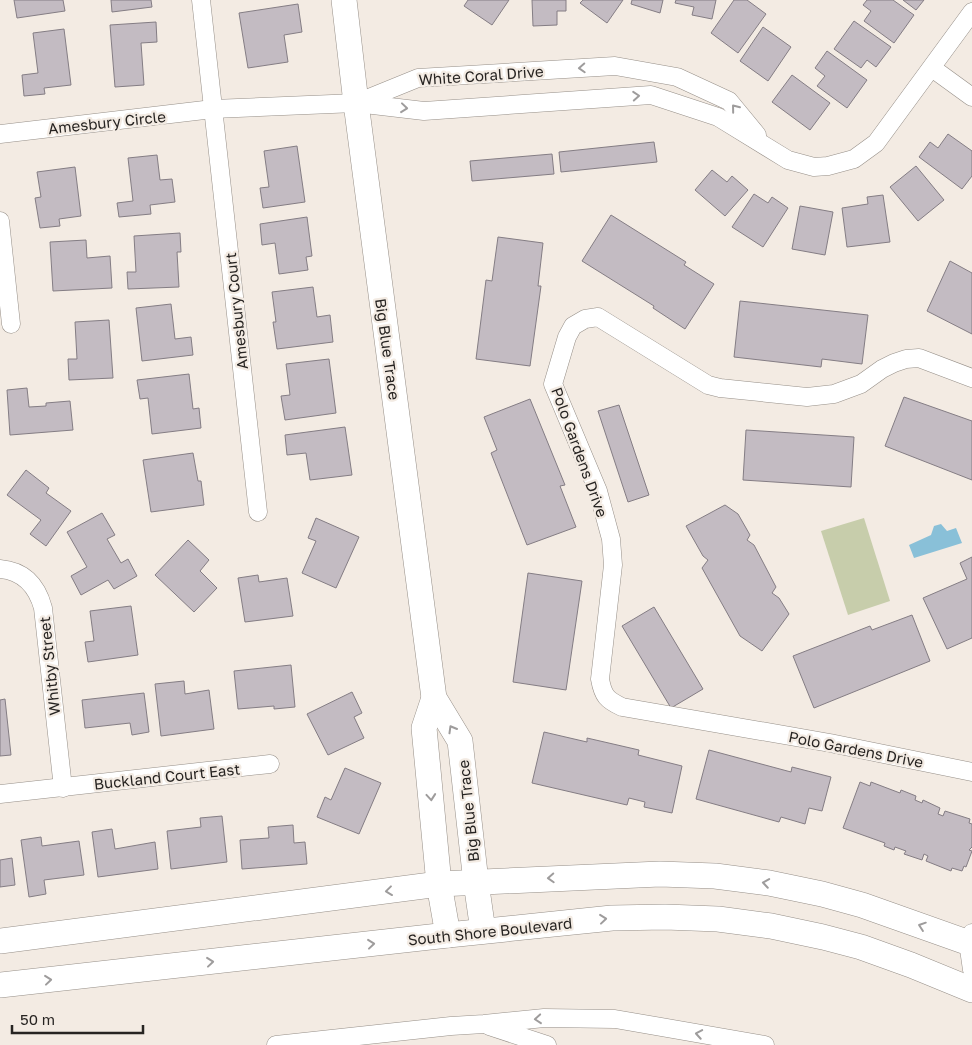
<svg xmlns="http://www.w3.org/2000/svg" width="972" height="1045" font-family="'Golos Text',sans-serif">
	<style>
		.green { fill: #c7cdab }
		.water { fill: #89c0d8 }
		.building { fill: #c3bbc2; stroke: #847d84 }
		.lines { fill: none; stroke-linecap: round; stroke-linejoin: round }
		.street-casing { stroke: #968f88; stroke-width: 19 }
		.secondary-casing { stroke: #968f88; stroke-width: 26 }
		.street { stroke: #fff; stroke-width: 18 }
		.secondary { stroke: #fff; stroke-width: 25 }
		.oneway { stroke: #9e9c9c }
		.labels { text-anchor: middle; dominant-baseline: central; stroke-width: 4.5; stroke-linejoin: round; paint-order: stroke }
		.street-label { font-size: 15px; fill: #272422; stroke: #f3ebe3 }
	</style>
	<rect width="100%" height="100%" fill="#f3ebe3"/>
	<polygon class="green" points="864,518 890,601 848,615 821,531"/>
	<polygon class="water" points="941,524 947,531 956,528 962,543 914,558 909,545 931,535 934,526"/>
	<g class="building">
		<polygon points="14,0 63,0 65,11 17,18"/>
		<polygon points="111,0 151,0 152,7 112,12"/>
		<polygon points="468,0 509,0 492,25 464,6"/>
		<polygon points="532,0 566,0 566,11 557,11 557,25 533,26"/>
		<polygon points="583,0 623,0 607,23 580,3"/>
		<polygon points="632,0 663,0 660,13 631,4"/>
		<polygon points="676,0 716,0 712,19 692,15 694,7 675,3"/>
		<polygon points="734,0 747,0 766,14 738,53 711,33"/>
		<polygon points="867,0 893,0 914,15 894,43 864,21 871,11 863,5"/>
		<polygon points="903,0 924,0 916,10"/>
		<polygon points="298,4 302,32 284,35 288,62 248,68 239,13"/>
		<polygon points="854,21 891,47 876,67 867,60 861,68 834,49"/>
		<polygon points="156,22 157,42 141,43 144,85 115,87 110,25"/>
		<polygon points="763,27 791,47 768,81 740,61"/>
		<polygon points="64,29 71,85 44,88 45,94 24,96 22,75 38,73 33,33"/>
		<polygon points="827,51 867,80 847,108 817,86 825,76 815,68"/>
		<polygon points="792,75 830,103 810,130 772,102"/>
		<polygon points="948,134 972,151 972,176 962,189 919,157 930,142 938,148"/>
		<polygon points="654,142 657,162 561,172 559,152"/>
		<polygon points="297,146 305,202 263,208 260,188 269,187 264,151"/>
		<polygon points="552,154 554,174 472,181 470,161"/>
		<polygon points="157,155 160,180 172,179 175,202 150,205 151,214 119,217 117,203 133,201 128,158"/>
		<polygon points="916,166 944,200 918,221 890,187"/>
		<polygon points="75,167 81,216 59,219 60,226 40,228 35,198 41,197 37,172"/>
		<polygon points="712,170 727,182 732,176 748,190 725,216 695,190"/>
		<polygon points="754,194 768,203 772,197 788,208 763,247 732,227"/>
		<polygon points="883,195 890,242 847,247 842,208 868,204 867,197"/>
		<polygon points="800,206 833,212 825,255 792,249"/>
		<polygon points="611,215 686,262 684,265 714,284 685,329 653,308 654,306 582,261"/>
		<polygon points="307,217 312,256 306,257 308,270 279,274 275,243 262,245 260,224"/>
		<polygon points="180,233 181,252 177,252 179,287 128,289 127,272 136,272 134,236"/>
		<polygon points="498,237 543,243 538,286 541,286 530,366 476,359 486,280 492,281"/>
		<polygon points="86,240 87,258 110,256 112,288 53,291 50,242"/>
		<polygon points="950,261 972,273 972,334 927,311"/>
		<polygon points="313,287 317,317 330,315 333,342 277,349 273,322 276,322 272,292"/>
		<polygon points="740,301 868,315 862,364 822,359 821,367 734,357"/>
		<polygon points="171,304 175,339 191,337 193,355 142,361 136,308"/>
		<polygon points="109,320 113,378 69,380 68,359 77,359 75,322"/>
		<polygon points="329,359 336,413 285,420 281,396 290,395 286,364"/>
		<polygon points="189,374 193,409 199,408 201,428 152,434 148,398 140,399 137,380"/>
		<polygon points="27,388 29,407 46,406 46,403 70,401 73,430 10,435 7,390"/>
		<polygon points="904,397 972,421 972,480 885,446"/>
		<polygon points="530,399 565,485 560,486 576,527 527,545 491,453 497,450 484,417"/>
		<polygon points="619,405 649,495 628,502 598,411"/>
		<polygon points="345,427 352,475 310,480 306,453 287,455 285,435"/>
		<polygon points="746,430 854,437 851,487 743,480"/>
		<polygon points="193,453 198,481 201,481 204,505 151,512 143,460"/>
		<polygon points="26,470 49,488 46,493 71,511 46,546 30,534 41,520 7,495"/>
		<polygon points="725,505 738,514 750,535 747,540 754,545 776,587 772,593 779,598 789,614 762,651 740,636 702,568 708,560 703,556 686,526"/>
		<polygon points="102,513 115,535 107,539 121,563 128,559 137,576 114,589 108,580 81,595 71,576 87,567 67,532"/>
		<polygon points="316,518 359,537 336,588 302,573 316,541 308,538"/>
		<polygon points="188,540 209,560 200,571 217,588 194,612 155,575"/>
		<polygon points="972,557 972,638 947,649 923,598 967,579 960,563"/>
		<polygon points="528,573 582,581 566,690 513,682"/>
		<polygon points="258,575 259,582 287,578 293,616 245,622 238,578"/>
		<polygon points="131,606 138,655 88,662 85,642 94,641 90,611"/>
		<polygon points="654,607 703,689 671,708 622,626"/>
		<polygon points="912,615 930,661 814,708 793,656 870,626 872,630"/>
		<polygon points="291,665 295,707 274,709 274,706 238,709 234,671"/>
		<polygon points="184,681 185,694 209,690 214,729 161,736 155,684"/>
		<polygon points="352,692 362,713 354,717 364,738 328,755 307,714"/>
		<polygon points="144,693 149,732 132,735 130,723 85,728 82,700"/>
		<polygon points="5,699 11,755 0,756 0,700"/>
		<polygon points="544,732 587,742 587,738 639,750 638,755 682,766 672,813 644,807 645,802 629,798 627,805 532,783"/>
		<polygon points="709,750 791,772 792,767 831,777 822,811 809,808 805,824 781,817 779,822 696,799"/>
		<polygon points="345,768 381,783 359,834 317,817 325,797 331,800"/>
		<polygon points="860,782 870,786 871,782 900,793 901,790 916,796 915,800 922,803 923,800 940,808 938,814 943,816 945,811 970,819 969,823 972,824 972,847 969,850 972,851 966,867 964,866 962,871 952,868 951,871 926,861 928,856 924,854 922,860 904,854 906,851 895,847 894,850 884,846 885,843 843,828"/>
		<polygon points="222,816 227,862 171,869 167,831 201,827 200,818"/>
		<polygon points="293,825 294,843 305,842 307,864 242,869 240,840 269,838 268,827"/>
		<polygon points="112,829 115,849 155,842 158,869 98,877 92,832"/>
		<polygon points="41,837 42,846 79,841 84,875 44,880 46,894 29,897 21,840"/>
		<polygon points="12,858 15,885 0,887 0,860"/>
	</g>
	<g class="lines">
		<defs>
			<g id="street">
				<polyline points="201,0 258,512"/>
				<polyline points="932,68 972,97"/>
				<polyline points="359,102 418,78 615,66 677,77 729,101 757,135"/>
				<polyline points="0,134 213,109 356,103 424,111 651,95 718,117 788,160 814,167 828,166 854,159 876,143 972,12"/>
				<polyline points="0,221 11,324"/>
				<path d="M972 378 919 358 906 359 894 363 882 369 861 384 834 394 807 397 720 388 708 385 598 317 585 319 573 326 567 337 553 384 598 491 611 539 613 565 600 679C603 696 607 700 622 707L830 743 972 772"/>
				<path d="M0 569C24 571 37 586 43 608L63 788"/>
				<polyline points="0,794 270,764"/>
				<polyline points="972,933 968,942 972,970"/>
				<polyline points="489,1026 547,1045"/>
				<polyline points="276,1045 451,1026 484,1024 544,1018 615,1019 765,1045"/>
			</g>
			<g id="secondary">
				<polyline points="344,0 356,103 434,698 460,741 476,882 483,931"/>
				<polyline points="434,698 424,728 439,884 448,935"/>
				<polyline points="0,941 439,884 660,874 715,876 769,883 822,894 862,905 972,944"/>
				<polyline points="0,985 448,935 612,918 665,917 718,919 771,926 823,937 861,947 911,965 972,990"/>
			</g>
		</defs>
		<use href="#street" class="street-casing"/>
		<use href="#secondary" class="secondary-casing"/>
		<use href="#street" class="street"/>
		<use href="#secondary" class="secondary"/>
	</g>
	<defs><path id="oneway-chevron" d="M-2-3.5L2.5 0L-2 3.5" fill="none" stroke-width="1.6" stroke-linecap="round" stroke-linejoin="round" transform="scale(1.25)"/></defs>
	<g class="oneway">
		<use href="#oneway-chevron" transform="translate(582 68) rotate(177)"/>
		<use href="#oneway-chevron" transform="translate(636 96) rotate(-4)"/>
		<use href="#oneway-chevron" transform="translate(404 108) rotate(6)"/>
		<use href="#oneway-chevron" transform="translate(735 108) rotate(-129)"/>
		<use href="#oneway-chevron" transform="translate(452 729) rotate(-120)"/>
		<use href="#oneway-chevron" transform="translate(431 797) rotate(85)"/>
		<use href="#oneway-chevron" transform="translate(551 878) rotate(177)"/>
		<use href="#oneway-chevron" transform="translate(766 883) rotate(-171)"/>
		<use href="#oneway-chevron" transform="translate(389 891) rotate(173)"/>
		<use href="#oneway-chevron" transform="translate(603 919) rotate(-6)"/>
		<use href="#oneway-chevron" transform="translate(922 926) rotate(-161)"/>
		<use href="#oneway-chevron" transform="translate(371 944) rotate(-6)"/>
		<use href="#oneway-chevron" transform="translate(210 962) rotate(-6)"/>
		<use href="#oneway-chevron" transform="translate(48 980) rotate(-6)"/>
		<use href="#oneway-chevron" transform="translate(538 1019) rotate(175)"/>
		<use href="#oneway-chevron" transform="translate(699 1034) rotate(-170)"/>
	</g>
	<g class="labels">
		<g class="street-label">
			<text transform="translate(481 75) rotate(-4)">White Coral Drive</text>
			<text transform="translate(107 122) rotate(-6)">Amesbury Circle</text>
			<text transform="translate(236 311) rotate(-96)">Amesbury Court</text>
			<text transform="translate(388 349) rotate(82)">Big Blue Trace</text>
			<text transform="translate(580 452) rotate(70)">Polo Gardens Drive</text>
			<text transform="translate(49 666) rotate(-96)">Whitby Street</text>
			<text transform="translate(856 749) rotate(11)">Polo Gardens Drive</text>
			<text transform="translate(167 776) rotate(-6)">Buckland Court East</text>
			<text transform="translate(468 811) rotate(-96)">Big Blue Trace</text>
			<text transform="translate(490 931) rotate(-6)">South Shore Boulevard</text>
		</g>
	</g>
	<path d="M12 1025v8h131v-8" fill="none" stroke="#272422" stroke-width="2.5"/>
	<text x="20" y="1025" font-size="15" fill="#272422" stroke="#f3ebe3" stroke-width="4" paint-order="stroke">50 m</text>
</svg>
